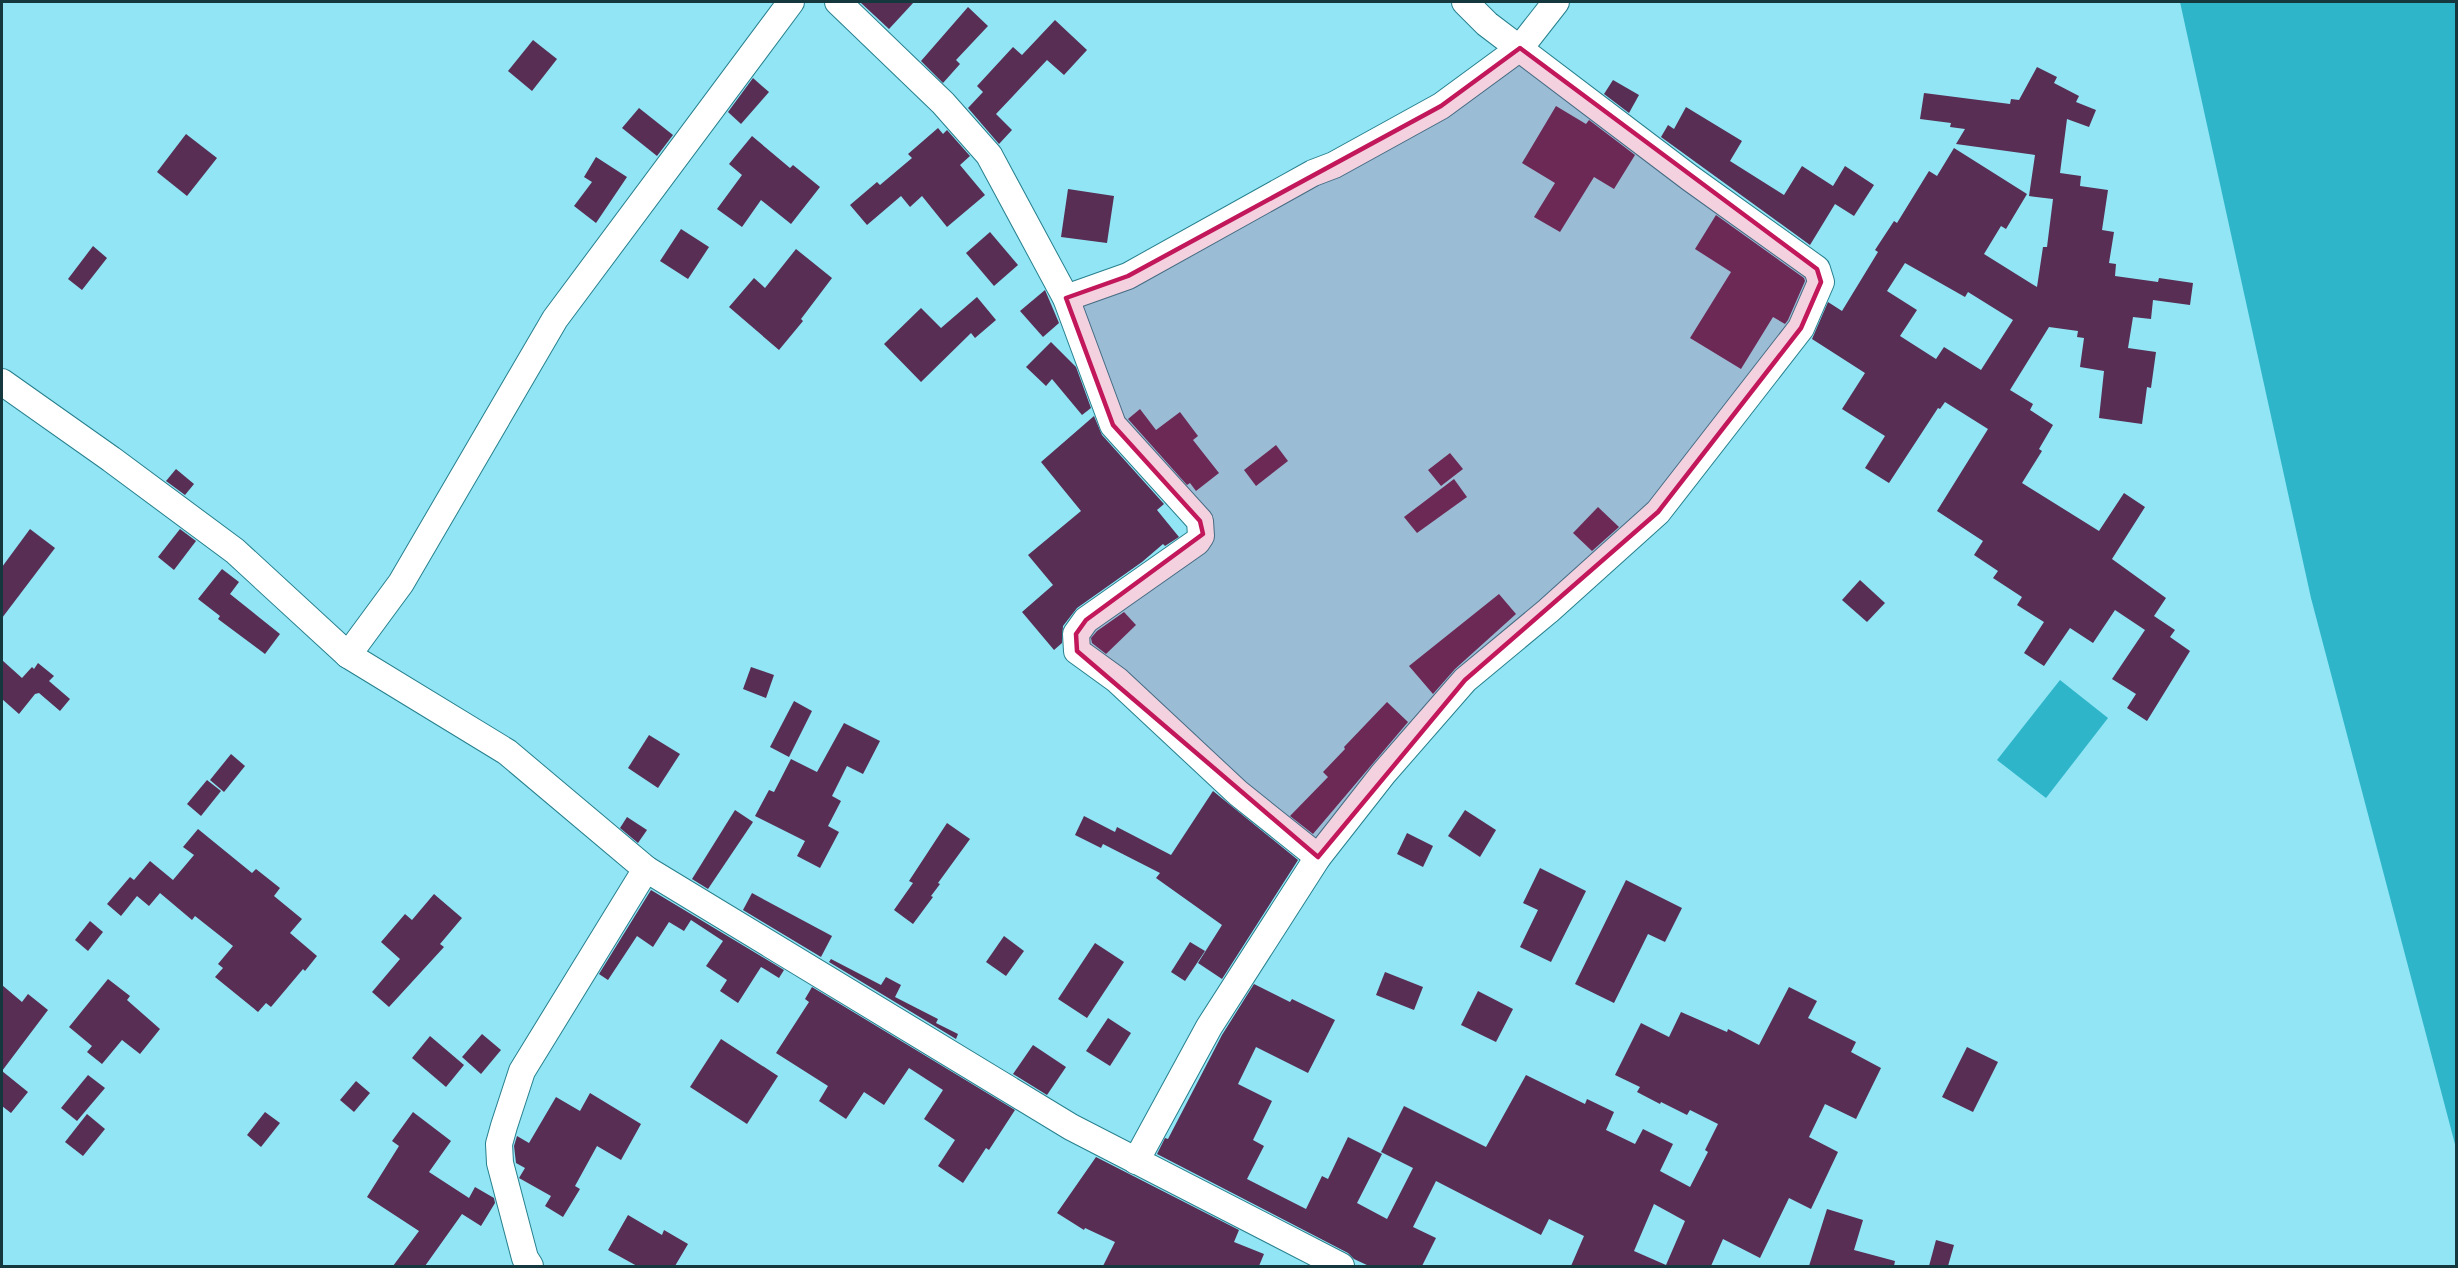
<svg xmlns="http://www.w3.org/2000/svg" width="2458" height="1268" font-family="Ubuntu,sans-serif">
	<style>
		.water { fill: #2eb5c9 }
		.building { fill: #582e54; fill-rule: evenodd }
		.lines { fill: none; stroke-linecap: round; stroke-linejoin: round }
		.minor-casing { stroke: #27808e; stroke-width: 28 }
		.minor { stroke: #fff; stroke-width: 26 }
		.marked { fill: #c2185b; fill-opacity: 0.2; stroke: #c2185b; stroke-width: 4.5; stroke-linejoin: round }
	</style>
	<rect width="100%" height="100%" fill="#91e5f4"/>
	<g class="water">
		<polygon points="2180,2 2456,2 2456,1148 2311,598"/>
		<polygon points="2060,680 2108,718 2046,798 1997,760"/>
	</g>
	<g class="building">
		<polygon points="860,2 914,2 889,29"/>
		<polygon points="968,7 988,26 956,60 960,64 943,83 921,61"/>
		<polygon points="1055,20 1087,50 1064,75 1047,60 996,114 1012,130 999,144 968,108 983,92 977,86 1013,47 1022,55"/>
		<polygon points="533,40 557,59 532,91 508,71"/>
		<path d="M2037 67 2057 77 2054 83 2079 96 2076 102 2096 110 2089 127 2067 119 2060 173 2081 176 2080 186 2108 190 2102 230 2114 232 2109 263 2116 264 2115 276 2158 282 2159 278 2193 283 2190 305 2153 300 2151 319 2133 317 2128 348 2156 352 2151 388 2147 387 2142 424 2099 418 2104 371 2080 367 2084 338 2077 337 2078 331 2049 327 2010 390 2033 404 2030 410 2053 425 2039 449 2042 451 2022 483 2099 531 2124 493 2145 507 2112 559 2166 598 2154 616 2175 630 2170 637 2190 651 2147 721 2127 708 2136 694 2112 679 2145 630 2115 610 2093 643 2070 628 2044 666 2024 653 2044 622 2017 605 2022 597 1993 578 1998 571 1974 555 1983 541 1937 511 1988 429 1945 402 1940 409 1938 408 1889 483 1865 468 1885 436 1842 409 1865 373 1812 339 1828 302 1842 311 1878 252 1875 250 1894 221 1897 223 1929 171 1937 176 1954 148 2027 194 2006 229 2001 226 1984 254 2037 287 2043 247H2047L2053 199 2029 196 2035 155 1956 144 1965 129 1950 127 1951 123 1920 119 1924 93 2010 104 2011 99 2019 100ZM1905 263 1965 297 1968 292 2013 320 1981 370 1944 347 1936 359 1900 336 1917 310 1887 291Z"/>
		<polygon points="753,78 769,92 741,124 728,112"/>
		<polygon points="1613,80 1639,95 1629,113 1604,94"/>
		<polygon points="1556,106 1586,124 1589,120 1635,155 1614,189 1594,177 1560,232 1534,217 1555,183 1522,163"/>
		<polygon points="1686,107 1742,141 1730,161 1784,195 1802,166 1833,186 1845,166 1874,185 1854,216 1835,204 1810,245 1661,137 1668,125 1674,129"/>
		<polygon points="639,108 673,135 657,156 622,128"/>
		<polygon points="938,128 943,134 947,130 970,156 960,165 985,195 947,227 922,196 910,207 901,196 867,225 850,205 877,182 880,185 912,158 908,154"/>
		<polygon points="186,134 217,158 187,196 157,172"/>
		<polygon points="752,136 790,168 793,165 820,187 791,224 761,200 742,227 717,209 742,175 729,164"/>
		<polygon points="596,157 627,177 596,223 574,206 592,182 584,177"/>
		<polygon points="1068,189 1114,196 1107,243 1061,237"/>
		<polygon points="1716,215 1804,278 1805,281 1788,320 1785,324 1773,317 1741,369 1690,338 1731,272 1695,249"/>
		<polygon points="681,229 709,247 688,279 660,261"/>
		<polygon points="990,232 1018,265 994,286 966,253"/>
		<polygon points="93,246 107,258 82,290 68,279"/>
		<polygon points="796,249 832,278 801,319 803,321 779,350 729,307 754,278 765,288"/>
		<polygon points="1045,290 1059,323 1043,337 1020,311"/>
		<polygon points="977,297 996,320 975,338 971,333 921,382 884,344 921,308 941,328"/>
		<polygon points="1051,342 1076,367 1091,408 1082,415 1052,379 1046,386 1026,367"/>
		<polygon points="1140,409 1156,430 1180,412 1198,436 1193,440 1219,473 1196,491 1190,483 1187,485 1128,419"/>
		<polygon points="1094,416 1102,435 1164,504 1157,510 1179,537 1165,546 1163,544 1142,562 1077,608 1063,626 1062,643 1054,650 1022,612 1053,585 1028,555 1081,511 1041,462"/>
		<polygon points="1276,445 1288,461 1256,486 1244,470"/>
		<polygon points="1450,453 1463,469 1441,486 1428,470"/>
		<polygon points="176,469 194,484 185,495 166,481"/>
		<polygon points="1454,479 1467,497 1417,533 1404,517"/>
		<polygon points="1598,507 1619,527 1592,551 1573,533"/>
		<polygon points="30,529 55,548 2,618 2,567"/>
		<polygon points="180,529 196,541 174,570 158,557"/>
		<polygon points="222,569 239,582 230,594 280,634 265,654 218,619 220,616 198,599"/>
		<polygon points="1860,580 1885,603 1867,622 1842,600"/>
		<polygon points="1499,594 1516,614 1455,669 1433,694 1409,666"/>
		<polygon points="1124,612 1136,625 1106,654 1092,643 1091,638 1097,631"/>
		<polygon points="2,660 22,678 32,667 34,669 38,663 54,676 49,681 70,699 60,711 39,693 35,694 19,714 2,699"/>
		<polygon points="751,667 774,675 766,698 743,689"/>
		<polygon points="794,701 812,711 789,757 770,747"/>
		<polygon points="1387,702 1408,722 1313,834 1290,816 1328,777 1323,772 1345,749 1344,747"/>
		<polygon points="844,723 880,741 863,774 847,766 832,796 841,801 828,826 839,832 820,868 797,856 805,841 755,816 769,790 774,792 791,759 817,772"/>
		<polygon points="649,735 680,754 658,788 628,768"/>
		<polygon points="231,754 245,766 224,792 210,780"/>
		<polygon points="207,780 221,791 201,816 187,804"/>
		<polygon points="1213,791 1298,860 1222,979 1198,963 1222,925 1156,878 1160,873 1103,844 1101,848 1075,835 1084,816 1115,832 1117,827 1171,855"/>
		<polygon points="735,810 753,822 708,889 692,879"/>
		<polygon points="1465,810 1496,830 1480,857 1448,836"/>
		<polygon points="627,817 647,830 638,843 620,828"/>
		<polygon points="947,823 970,839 938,883 940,884 931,896 933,897 913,924 894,910 913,883 909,881"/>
		<polygon points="198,829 252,873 256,869 280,888 274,896 302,919 290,933 317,956 305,971 303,969 271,1007 266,1003 258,1012 215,977 223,968 218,964 233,946 195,916 192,920 160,893 149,906 137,896 121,916 107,904 130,877 134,880 150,861 173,880 194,855 183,847"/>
		<polygon points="1407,833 1433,846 1423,867 1397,854"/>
		<polygon points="1540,868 1586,891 1551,962 1520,947 1538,910 1523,903"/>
		<polygon points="1626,880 1682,908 1665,942 1648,934 1614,1003 1575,984"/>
		<polygon points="651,890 784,970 779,978 761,967 738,1003 720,991 727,980 706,966 723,941 691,920 684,931 669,922 653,947 637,936 608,980 599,974"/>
		<polygon points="752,893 832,936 821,957 743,910"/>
		<polygon points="434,894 462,918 440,944 444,947 389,1007 372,992 400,959 381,942 405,914 412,920"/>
		<polygon points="90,921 103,932 88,951 75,940"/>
		<polygon points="1004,936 1024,951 1006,976 986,962"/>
		<polygon points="1190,942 1205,951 1185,981 1171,972"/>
		<polygon points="1095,943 1124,962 1087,1018 1058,999"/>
		<polygon points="831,959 881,985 886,977 901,985 895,997 938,1019 936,1023 958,1034 956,1039 829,962"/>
		<polygon points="1385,972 1423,987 1414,1010 1376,995"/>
		<polygon points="108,979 130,996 127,1000 160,1029 140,1054 122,1040 102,1064 87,1052 92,1046 69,1027"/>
		<path d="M1254 984 1290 1002 1292 999 1335 1020 1308 1073 1256 1047 1238 1084 1272 1101 1253 1140 1264 1146 1247 1179 1306 1209 1322 1176 1328 1179 1348 1137 1382 1154 1357 1203 1387 1219 1413 1168 1381 1152 1404 1106 1486 1147 1526 1075 1585 1104 1587 1099 1614 1112 1606 1130 1635 1144 1643 1129 1673 1144 1660 1171 1690 1187 1708 1152 1705 1150 1718 1124 1690 1110 1687 1115 1661 1102 1660 1104 1637 1092 1640 1087 1615 1075 1641 1023 1669 1037 1681 1012 1727 1032 1728 1029 1759 1045 1789 987 1817 1001 1808 1018 1856 1042 1851 1052 1881 1068 1856 1119 1825 1104 1809 1137 1838 1152 1811 1209 1789 1198 1760 1258 1723 1239 1711 1266H1571L1584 1236 1549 1219 1541 1235 1436 1181 1413 1227 1436 1238 1422 1266H1369L1354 1259 1348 1253 1157 1154 1165 1138 1168 1139 1222 1035ZM1654 1204 1685 1221 1666 1265 1634 1251Z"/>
		<polygon points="2,985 22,1002 28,994 48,1010 2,1071 28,1092 11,1113 2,1106"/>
		<polygon points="812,987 1015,1110 989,1150 986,1148 963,1183 938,1166 955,1140 924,1119 943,1090 909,1068 884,1105 864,1092 846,1119 819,1101 828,1086 776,1053 809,1002 805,999"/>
		<polygon points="1478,991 1513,1009 1496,1042 1461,1025"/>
		<polygon points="1108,1018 1131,1033 1110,1066 1086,1051"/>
		<polygon points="482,1034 501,1050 481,1074 462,1057"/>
		<polygon points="430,1036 464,1065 446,1087 412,1058"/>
		<polygon points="721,1039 778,1076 747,1124 690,1087"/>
		<polygon points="1033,1045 1066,1067 1047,1095 1013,1074"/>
		<polygon points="1967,1047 1998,1062 1973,1112 1942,1097"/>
		<polygon points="88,1075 105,1088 77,1121 61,1108"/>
		<polygon points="356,1081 370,1093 354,1112 340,1100"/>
		<polygon points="590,1093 641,1124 621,1160 597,1146 575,1186 580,1189 563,1217 545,1206 551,1196 519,1178 525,1168 516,1163 514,1146 517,1136 529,1143 556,1097 580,1111"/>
		<polygon points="265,1112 280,1123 261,1147 247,1135"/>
		<polygon points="413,1112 451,1141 429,1172 469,1198 475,1187 494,1198 495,1203 481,1226 462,1214 425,1266 393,1266 419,1231 367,1197 399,1146 392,1141"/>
		<polygon points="87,1114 105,1129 83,1156 65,1142"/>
		<polygon points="1096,1157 1239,1230 1234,1242 1264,1254 1259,1266 1103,1266 1115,1242 1085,1228 1084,1230 1057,1213"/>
		<polygon points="1827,1209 1863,1220 1854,1250 1895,1261 1894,1266 1809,1266"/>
		<polygon points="628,1215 662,1235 664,1230 688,1244 675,1266 637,1266 608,1250"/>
		<polygon points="1936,1240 1954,1245 1948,1266 1929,1266"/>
	</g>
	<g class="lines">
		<defs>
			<g id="minor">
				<polyline points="838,2 943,103 989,155 1066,298 1113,425 1200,521 1201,536 1197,542 1086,620 1076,634 1077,651 1117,680 1238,793 1318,857"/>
				<polyline points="1066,298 1128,276 1313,173 1334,165 1441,106 1520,48 1556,2"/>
				<polyline points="2,382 111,459 235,551 348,655 507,752 646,869 1071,1127 1341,1266"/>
				<polyline points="348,655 401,583 555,319 791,2"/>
				<polyline points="1136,1161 1209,1027 1318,857 1383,774 1465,680 1548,611 1658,512 1801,328 1821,282 1817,269 1690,178 1487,24 1465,2"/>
				<polyline points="530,1266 525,1258 500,1163 499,1144 504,1126 522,1071 646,869"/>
			</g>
		</defs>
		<use href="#minor" class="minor-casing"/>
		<use href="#minor" class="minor"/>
	</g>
	<path class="marked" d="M1520 48 1817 269 1821 282 1801 328 1658 512 1465 680 1318 857 1077 651 1076 634 1086 620 1203 534 1200 521 1113 425 1066 298 1128 276 1441 106Z"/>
	<rect width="2458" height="1268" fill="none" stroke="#14383e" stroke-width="6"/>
</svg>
